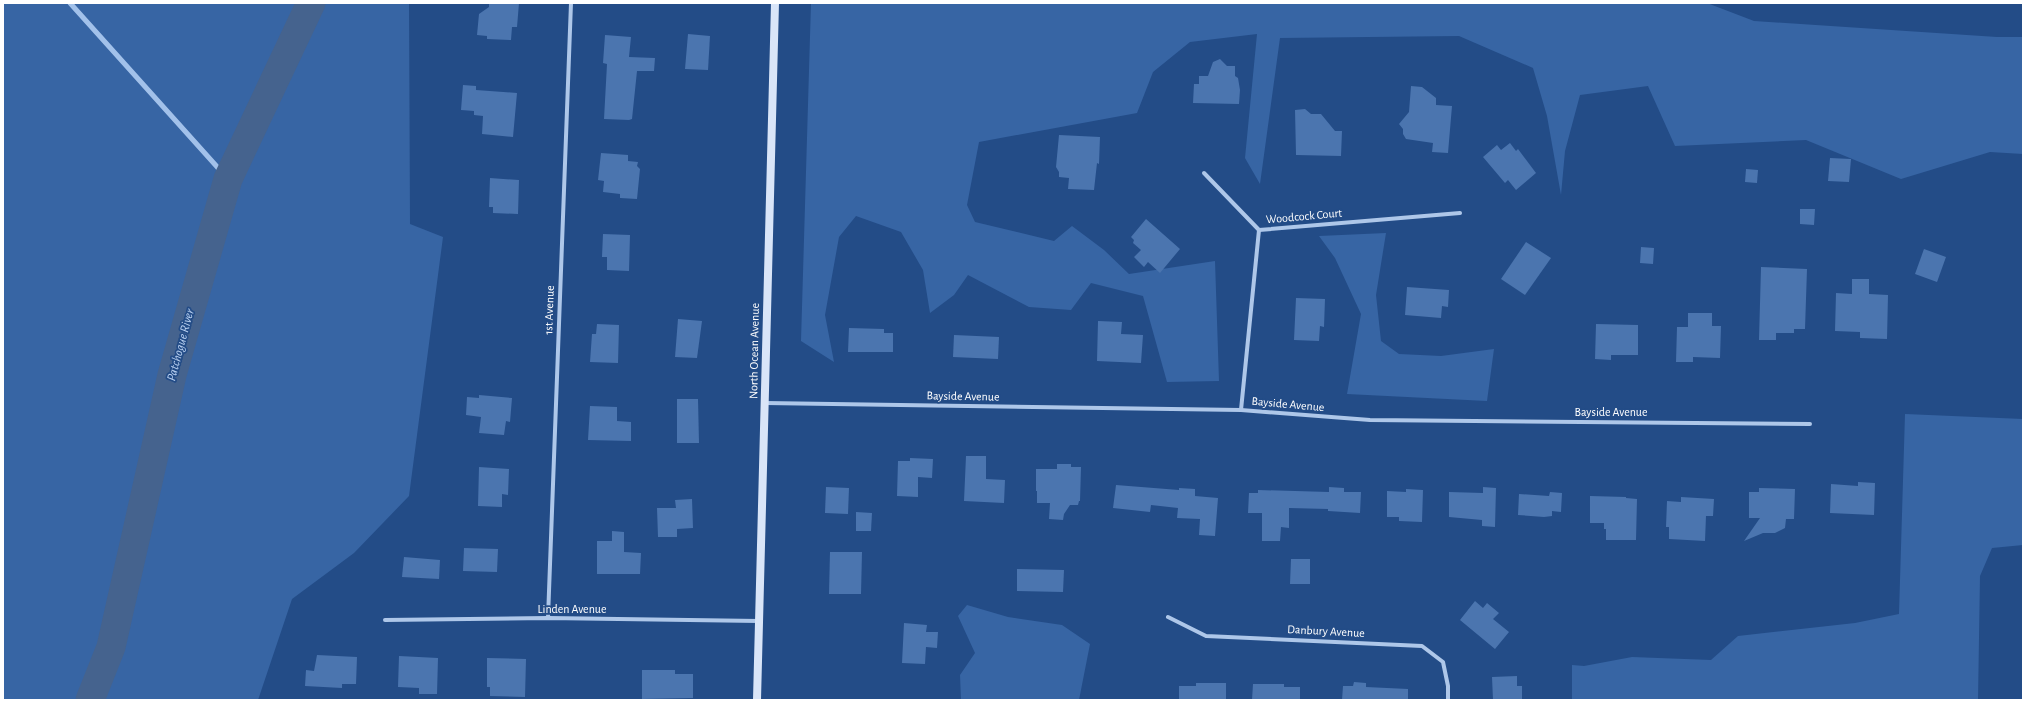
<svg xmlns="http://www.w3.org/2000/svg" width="2026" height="703" font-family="'Alegreya Sans',sans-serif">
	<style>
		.green { fill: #3765a4 }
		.water { fill: #45638e; stroke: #a2c1ea }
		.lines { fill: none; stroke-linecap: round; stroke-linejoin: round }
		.stream { stroke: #a2c1ea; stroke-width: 5 }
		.river { stroke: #45638e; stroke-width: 29 }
		.building { fill: #4b75af }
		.street { stroke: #aec7e9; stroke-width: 4 }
		.secondary { stroke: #d9e5f8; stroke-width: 8 }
		.labels { text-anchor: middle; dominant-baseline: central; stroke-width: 3.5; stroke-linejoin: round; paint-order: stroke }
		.street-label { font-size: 12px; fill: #fff; stroke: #234c87 }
		.water-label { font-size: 13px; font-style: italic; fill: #bad1f1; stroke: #234c87 }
	</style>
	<rect width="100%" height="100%" fill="#234c87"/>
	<g class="green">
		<polygon points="3,3 409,3 410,224 443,237 409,496 354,553 292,599 258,700 93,700 107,656 85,700 3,700"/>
		<polygon points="811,3 1707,3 1754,21 1997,37 2023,37 2023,154 1990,152 1901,179 1806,140 1675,146 1648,86 1580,95 1565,151 1561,195 1547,116 1533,68 1459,36 1280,38 1260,184 1245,158 1257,34 1190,42 1153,72 1137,113 979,142 967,205 975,222 1054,241 1072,226 1104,250 1129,274 1215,261 1219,381 1167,382 1143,296 1091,283 1071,310 1029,307 968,275 954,295 930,313 923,270 901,232 856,216 839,237 825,315 834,362 801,341"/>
		<polygon points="1386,233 1376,295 1381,341 1399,354 1441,356 1494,349 1487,401 1347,394 1361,314 1335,258 1319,236"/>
		<polygon points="1905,414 2023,419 2023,545 1992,548 1980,576 1978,700 1572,700 1572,665 1584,666 1632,657 1711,660 1738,636 1855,623 1899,614"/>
		<polygon points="967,605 1008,617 1062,625 1090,644 1079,700 961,700 960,675 975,653 958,616"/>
	</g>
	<polygon class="water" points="109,653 93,700 85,700"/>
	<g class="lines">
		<polyline class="stream" points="70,3 228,179"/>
		<polyline class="river" points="90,700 111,647 172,375 228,179 311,3"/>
	</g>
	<g class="building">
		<polygon points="489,3 519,3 517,27 512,27 511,40 487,39 487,36 477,35 479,14 489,7"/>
		<polygon points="688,34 710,36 708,70 685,69"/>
		<polygon points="605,35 631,37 629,57 655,58 654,71 637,71 632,119 629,120 604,119 607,64 603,63"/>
		<polygon points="1220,59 1227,66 1235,66 1235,76 1238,78 1240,90 1239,104 1193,103 1194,84 1199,84 1199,76 1208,76 1213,62"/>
		<polygon points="463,85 476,86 476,90 517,93 513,137 482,134 483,116 474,115 474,111 461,110"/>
		<polygon points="1411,86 1422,87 1436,98 1436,105 1452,106 1448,153 1432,152 1433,143 1406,139 1403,134 1403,129 1399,124 1409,112"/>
		<polygon points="1305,109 1311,114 1321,114 1335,131 1342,131 1341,156 1296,155 1295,110"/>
		<polygon points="1059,135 1100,137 1099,164 1097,163 1094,190 1068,189 1069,178 1059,177 1059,172 1056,167"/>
		<polygon points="1510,143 1516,151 1518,149 1536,173 1516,190 1508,180 1505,183 1483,157 1497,145 1501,150"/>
		<polygon points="601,153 628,155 628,161 638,162 637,166 640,169 637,199 620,198 620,194 603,192 604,181 598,180"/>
		<polygon points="1830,158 1851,159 1849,182 1828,181"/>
		<polygon points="1746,169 1758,170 1757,183 1745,182"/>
		<polygon points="490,178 519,180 518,214 493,213 493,207 489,207"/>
		<polygon points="1800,209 1815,209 1814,225 1800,224"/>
		<polygon points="1146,219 1180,249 1160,273 1148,262 1144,267 1134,257 1141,250 1133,243 1134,240 1131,237"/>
		<polygon points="603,234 630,235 629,271 607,270 607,257 602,257"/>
		<polygon points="1526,242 1551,258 1525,295 1501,279"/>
		<polygon points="1641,247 1654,248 1653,264 1640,263"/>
		<polygon points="1924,249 1946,257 1937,282 1915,274"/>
		<polygon points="1761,267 1807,269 1805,329 1794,329 1794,333 1776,333 1776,340 1759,340"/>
		<polygon points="1852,279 1869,279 1869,294 1888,295 1887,339 1860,338 1860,332 1835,331 1836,293 1852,294"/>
		<polygon points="1407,287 1449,290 1448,307 1442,306 1441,318 1405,315"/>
		<polygon points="1296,298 1325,299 1324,327 1320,326 1319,341 1294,340"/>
		<polygon points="1688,313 1712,313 1712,326 1721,326 1720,358 1693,357 1693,362 1676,362 1677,327 1688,327"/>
		<polygon points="678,319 702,321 697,358 675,357"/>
		<polygon points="1098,321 1122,322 1121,334 1143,335 1141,363 1097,361"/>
		<polygon points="597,324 619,325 618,363 590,362 592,334 596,334"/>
		<polygon points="1596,324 1638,325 1638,355 1611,355 1611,360 1595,359"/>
		<polygon points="849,328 884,329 884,333 893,333 893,352 848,352"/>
		<polygon points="954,335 999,337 998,359 953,357"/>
		<polygon points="479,395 512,398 510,422 506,421 504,435 479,433 481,417 466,415 467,397 479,398"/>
		<polygon points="677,399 698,399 699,443 677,443"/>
		<polygon points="590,406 617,407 617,421 631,422 631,441 588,440"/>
		<polygon points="966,456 986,456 986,479 1005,480 1004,503 964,501"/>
		<polygon points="910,458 933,459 932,478 918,477 918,497 897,496 898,461 910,461"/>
		<polygon points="1057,464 1071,464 1071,467 1081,467 1080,501 1079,501 1078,505 1070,505 1064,514 1063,520 1049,519 1050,503 1037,503 1037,491 1036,491 1036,469 1057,469"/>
		<polygon points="479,467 509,469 508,495 502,494 502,507 478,506"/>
		<polygon points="1858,482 1875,483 1874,515 1830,513 1831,484 1858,486"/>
		<polygon points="1116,485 1179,490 1179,488 1195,489 1195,496 1218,498 1215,536 1199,535 1200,519 1177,518 1178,508 1151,505 1150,512 1113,508"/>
		<polygon points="826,487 849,488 848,514 825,513"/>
		<polygon points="1329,487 1344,488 1344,492 1361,492 1360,513 1328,511 1328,509 1289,508 1289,528 1281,527 1280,541 1262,541 1262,513 1248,513 1249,493 1258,493 1258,490 1329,492"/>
		<polygon points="1483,487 1496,488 1495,527 1482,526 1482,520 1449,517 1449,492 1483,493"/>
		<polygon points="1759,488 1795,489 1794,519 1786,519 1785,528 1775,533 1763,533 1744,541 1760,518 1749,518 1749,492 1759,492"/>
		<polygon points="1406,489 1423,490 1422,522 1399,521 1399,517 1387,517 1387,491 1406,492"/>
		<polygon points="1550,492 1562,493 1561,512 1552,511 1552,516 1544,517 1518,515 1519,494 1549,496"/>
		<polygon points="1590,496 1626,497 1626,498 1637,499 1636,540 1606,540 1606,529 1604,529 1604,523 1590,523"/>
		<polygon points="1681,497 1714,499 1713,516 1706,516 1705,541 1669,539 1669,527 1666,527 1667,501 1681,502"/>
		<polygon points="692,499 693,528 677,529 677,537 658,537 657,508 676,508 675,500"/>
		<polygon points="856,512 872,513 871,531 856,531"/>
		<polygon points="612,531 624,532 624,552 641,553 640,574 597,574 597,541 612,541"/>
		<polygon points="464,548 498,549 497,572 463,571"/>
		<polygon points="830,552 862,552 861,594 829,594"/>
		<polygon points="404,557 440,560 439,579 402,577"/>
		<polygon points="1291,559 1310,559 1310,584 1290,584"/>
		<polygon points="1017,569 1064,570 1063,592 1017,591"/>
		<polygon points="1475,601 1483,608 1487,603 1499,613 1493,619 1509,632 1495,649 1460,620"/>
		<polygon points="904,623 927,625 926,632 938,632 937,648 926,647 925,664 902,663"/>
		<polygon points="317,655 357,657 356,684 342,684 342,688 305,686 306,670 314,671"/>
		<polygon points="399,656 438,658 437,694 419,694 419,688 398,687"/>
		<polygon points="487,658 526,659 525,697 490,696 490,687 487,687"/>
		<polygon points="642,670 675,670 675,674 693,674 693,698 642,699"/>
		<polygon points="1517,676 1517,686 1522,686 1522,700 1493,700 1492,677"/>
		<polygon points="1354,682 1366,683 1366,687 1408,689 1408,700 1342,700 1343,686 1353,686"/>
		<polygon points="1196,683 1226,683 1226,700 1179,700 1179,686 1196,686"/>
		<polygon points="1253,684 1284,684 1284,687 1300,687 1300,700 1252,700"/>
	</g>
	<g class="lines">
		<g class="street">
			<polyline points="1204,173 1259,230"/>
			<polyline points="1259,230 1460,213"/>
			<polyline points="765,403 1241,410 1370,420 1810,424"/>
			<polyline points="1241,410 1259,230"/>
			<polyline points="1168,617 1206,636 1422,646 1443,662 1448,686 1448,700"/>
			<polyline points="548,618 571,3"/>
			<polyline points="385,620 548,618 759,621"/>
		</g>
		<polyline class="secondary" points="757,700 775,3"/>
	</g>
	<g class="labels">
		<g class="street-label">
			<text transform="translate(1304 216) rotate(-5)">Woodcock Court</text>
			<text transform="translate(549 310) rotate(-88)">1st Avenue</text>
			<text transform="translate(754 351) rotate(-89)">North Ocean Avenue</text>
			<text transform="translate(963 396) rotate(1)">Bayside Avenue</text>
			<text transform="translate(1288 404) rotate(5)">Bayside Avenue</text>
			<text x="1611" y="412">Bayside Avenue</text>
			<text x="572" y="609">Linden Avenue</text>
			<text transform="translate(1326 631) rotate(3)">Danbury Avenue</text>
		</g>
		<g class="water-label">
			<text transform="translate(181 345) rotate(-75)">Patchogue River</text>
		</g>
	</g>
	<rect width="2026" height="703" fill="none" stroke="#ffffff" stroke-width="8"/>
</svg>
